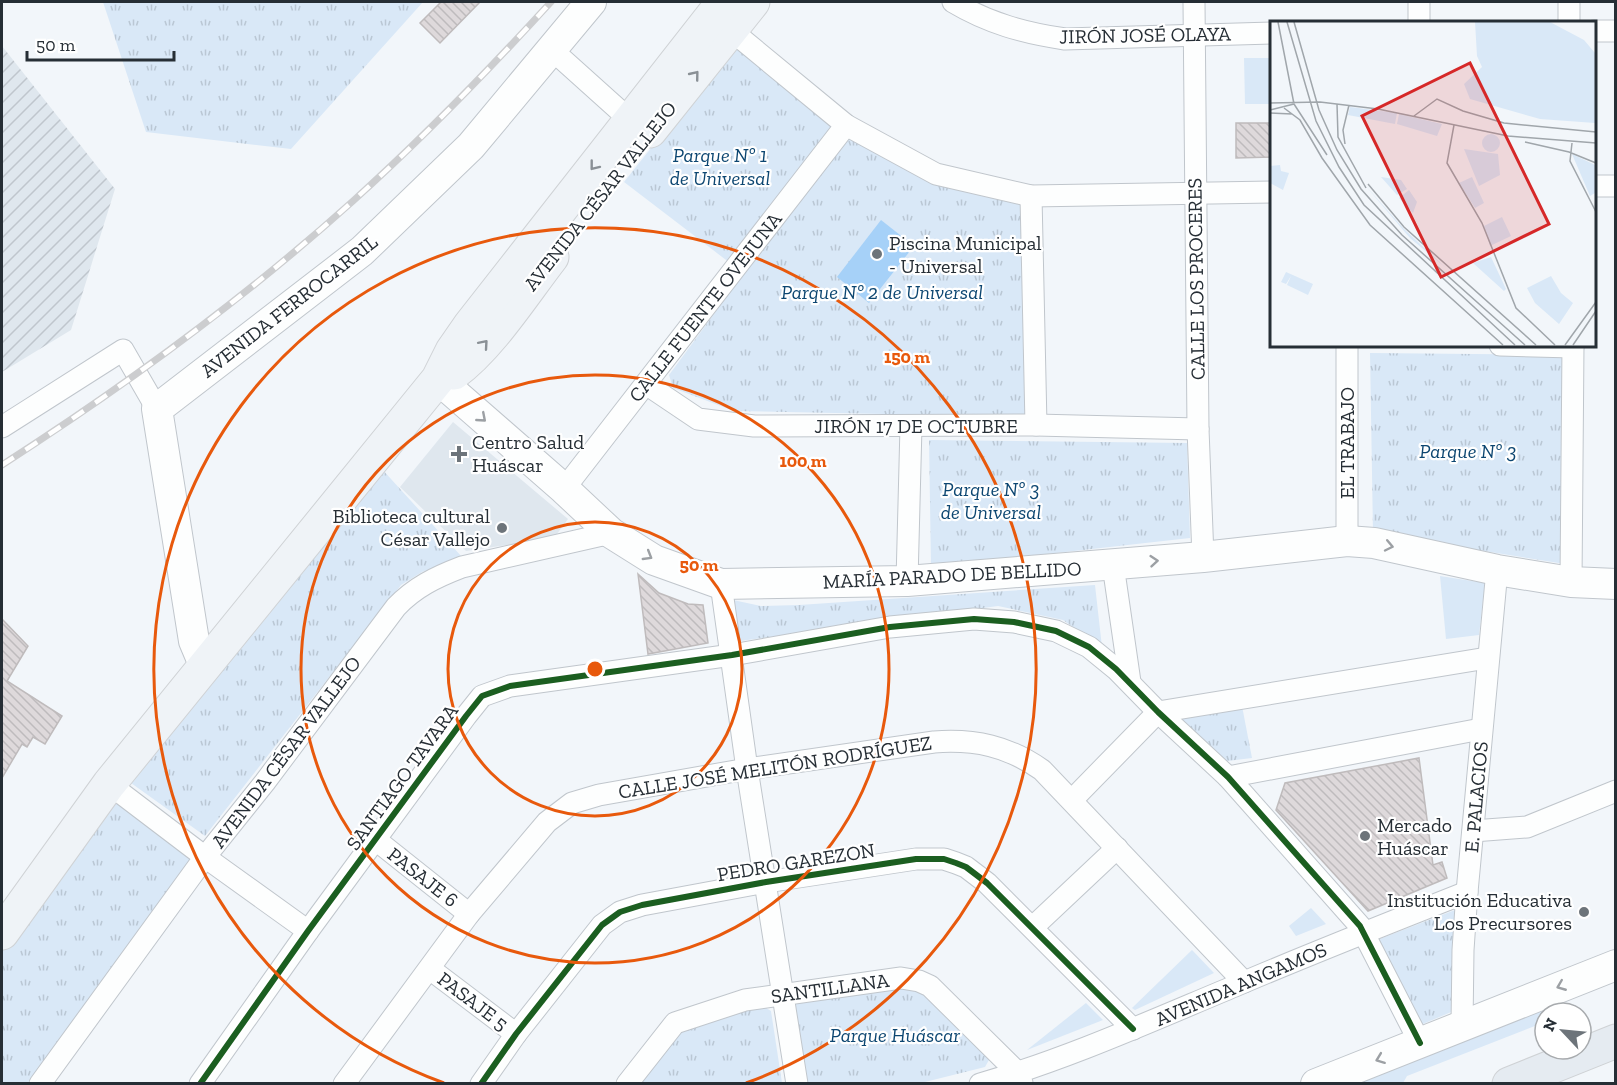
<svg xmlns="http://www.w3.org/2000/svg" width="1617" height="1085" font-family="'Zilla Slab',serif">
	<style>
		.built { fill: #dfe7ee }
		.industrial { fill: url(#industrial-furrows) }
		.grass { fill: #d9e8f7 }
		.park { fill: url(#park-tufts) }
		.water { fill: #a6d1f8 }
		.building { fill: url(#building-back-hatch); stroke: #bfbbbc; stroke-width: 1.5 }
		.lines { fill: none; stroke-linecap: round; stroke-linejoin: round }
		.street-casing { stroke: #c0c6cc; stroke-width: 23 }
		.secondary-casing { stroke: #c0c6cc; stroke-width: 32 }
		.primary-casing { stroke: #cfd2d5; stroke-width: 35 }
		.highway-casing { stroke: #cfd2d5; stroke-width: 35 }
		.street { stroke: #fdfefe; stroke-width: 21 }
		.secondary { stroke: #fdfefe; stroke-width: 30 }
		.primary { stroke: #eff3f7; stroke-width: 33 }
		.highway { stroke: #e5ebf1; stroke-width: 33 }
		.rail-casing { stroke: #cccdcf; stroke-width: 7 }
		.rail { stroke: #fff; stroke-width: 4.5; stroke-dasharray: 14; stroke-linecap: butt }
		.cycleway-casing { stroke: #fff; stroke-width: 10 }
		.cycleway { stroke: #1b5e20; stroke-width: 6 }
		.oneway { stroke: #8a9096 }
		.oneway2 { stroke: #9ca0a4 }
		.ring { fill: none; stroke: #e8590c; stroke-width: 3 }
		.poi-dot { fill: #6d747a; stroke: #fff; stroke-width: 2 }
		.labels { text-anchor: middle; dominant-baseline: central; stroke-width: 4.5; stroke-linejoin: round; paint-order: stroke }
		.street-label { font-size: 20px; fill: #262e35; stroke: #fff }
		.park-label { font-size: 20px; font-style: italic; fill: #0c4671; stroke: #fff }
		.poi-label { font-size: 20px; fill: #262e35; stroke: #fff; text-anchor: start }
		.inset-road { fill: none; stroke: #a0a6ab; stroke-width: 1.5 }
		.view { fill: #d62828; fill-opacity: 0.15; stroke: #d62828; stroke-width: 3 }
		.inset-edge { fill: none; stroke: #262e35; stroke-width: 3 }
		.centre { fill: #e8590c; stroke: #fff; stroke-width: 3 }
		.ring-label { font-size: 18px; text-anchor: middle; font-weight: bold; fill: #e8590c; stroke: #fff; stroke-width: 4.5; stroke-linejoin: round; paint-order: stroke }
	</style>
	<defs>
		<pattern id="industrial-furrows" width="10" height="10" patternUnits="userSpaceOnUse" patternTransform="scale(1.5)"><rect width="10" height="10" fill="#dfe7ee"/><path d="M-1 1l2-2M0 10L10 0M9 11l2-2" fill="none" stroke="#bfc6cd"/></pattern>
		<pattern id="park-tufts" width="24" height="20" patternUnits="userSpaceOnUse" patternTransform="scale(1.5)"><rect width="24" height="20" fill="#d9e8f7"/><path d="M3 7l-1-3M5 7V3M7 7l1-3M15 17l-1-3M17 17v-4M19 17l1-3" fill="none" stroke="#bac7d4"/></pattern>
		<pattern id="building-back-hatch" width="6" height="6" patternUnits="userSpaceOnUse" patternTransform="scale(1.5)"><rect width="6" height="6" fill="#ded9db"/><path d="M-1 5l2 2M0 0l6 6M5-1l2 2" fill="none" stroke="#bebbbd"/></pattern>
	</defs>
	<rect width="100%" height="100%" fill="#f2f6fa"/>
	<polygon class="built" points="453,422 568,519 554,538 466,551 400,487"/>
	<polygon class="industrial" points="2,46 115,189 71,330 2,372"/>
	<g class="grass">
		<polygon points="1244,58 1272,58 1272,104 1245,104"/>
		<polygon points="1440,576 1485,583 1479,635 1446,639"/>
		<polygon points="1311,908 1326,924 1296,936 1289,926"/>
		<polygon points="1192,950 1214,973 1135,1010 1132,1008"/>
		<polygon points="1086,1003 1103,1020 1027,1050"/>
		<polygon points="1548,1005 1565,1013 1545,1013 1545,1022 1407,1076 1403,1083 1347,1084"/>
	</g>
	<g class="park">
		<polygon points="103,2 423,2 291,149 146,132"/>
		<polygon points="739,49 830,120 831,128 730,263 624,182 729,50"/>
		<polygon points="847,134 1027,205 1031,417 734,411 673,388 669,375"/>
		<polygon points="1370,353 1564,355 1565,564 1373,533"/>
		<polygon points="929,440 1187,443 1190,538 931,567"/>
		<polygon points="381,468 462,557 422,572 401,585 205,836 131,783 129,777"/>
		<polygon points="1095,585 1102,647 1063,620 998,606 740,641 733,600 761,606 799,605"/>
		<polygon points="1242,706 1252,758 1219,762 1181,718"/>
		<polygon points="112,797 194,858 194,863 28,1083 2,1084 2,944"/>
		<polygon points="1455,910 1458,914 1456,1010 1418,1026 1377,940"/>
		<path d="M902 984C940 993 965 1032 989 1060L985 1067 921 1083H807L793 1000Z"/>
		<polygon points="763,1006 771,1011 782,1083 635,1084 675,1031"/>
	</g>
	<polygon class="water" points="881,220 914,246 869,303 837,277"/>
	<g class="building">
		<polygon points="441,2 480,2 440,43 420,23"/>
		<polygon points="1236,123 1272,123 1272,157 1236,158"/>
		<polygon points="638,574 659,593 688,604 703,605 708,643 648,654"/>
		<polygon points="2,619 28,646 7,681 62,716 45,744 33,737 27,747 22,744 2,778"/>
		<polygon points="1419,758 1433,865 1442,862 1447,878 1368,911 1276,810 1285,783"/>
	</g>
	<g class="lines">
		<defs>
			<g id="street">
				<path d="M953 2C988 23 1024 33 1065 39L1272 33"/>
				<polyline points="1194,2 1198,429 1203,557"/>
				<polyline points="1419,2 1419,22"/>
				<polyline points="1569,2 1569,22"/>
				<polyline points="721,22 846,125 936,174 1031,196 1272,192"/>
				<polyline points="1594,31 1616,31"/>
				<polyline points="551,49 630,120"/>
				<polyline points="1594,186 1616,186"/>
				<polyline points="1031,196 1036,425"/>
				<polyline points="1500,345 1573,347"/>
				<polyline points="646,384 698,419 754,426 1036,425 1198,429"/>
				<polyline points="2,427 123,350 157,409"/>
				<polyline points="564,489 846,125"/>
				<polyline points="1347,541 1347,345"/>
				<polyline points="1113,565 1130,682"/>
				<polyline points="907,581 911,426"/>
				<polyline points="1571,582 1573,345"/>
				<polyline points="721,584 747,769 797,1084"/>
				<polyline points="1228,777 1481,729"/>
				<polyline points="109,784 205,857 308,931"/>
				<polyline points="1072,800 1158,712 1487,658"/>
				<polyline points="1473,831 1527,827 1616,791"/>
				<polyline points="376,840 469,914"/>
				<polyline points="1033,927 1117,848"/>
				<polyline points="430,969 516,1034"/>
				<polyline points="1462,1026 1463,950 1467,892 1497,570"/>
				<path d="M40 1084 205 857 265 782 396 607C415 587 436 577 462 567L611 533"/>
				<polyline points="200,1084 308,931 466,716 482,696 510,686 732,655 890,627 974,619 1014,622 1056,631 1089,647 1116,669 1158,712 1228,777 1360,926 1420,1043"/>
				<path d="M344 1084 469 914 547 822 572 803 599 795 747 769 934 742C975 739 1008 746 1042 770L1244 982"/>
				<polyline points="481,1084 516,1034 602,925 620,912 642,905 766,882 916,859 944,859 956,863 966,867 987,883 1133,1029"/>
				<polyline points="627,1084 675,1023 745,1000 901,978 919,981 930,986 1018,1073 1022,1083"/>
				<path d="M980 1084C1067 1059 1151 1021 1235 986 1312 953 1389 923 1467 892"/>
			</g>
			<g id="secondary">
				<polyline points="438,379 564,489 611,533 654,560 721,584 907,581 1203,557 1347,541 1374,543 1497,570 1571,582 1616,584"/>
				<polyline points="205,667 194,641 157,409 362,251 471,146 591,2"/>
				<polyline points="1316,1084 1616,965"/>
			</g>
			<g id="primary">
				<polyline points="650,131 753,2"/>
				<path d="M454 373C490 347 524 293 552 257"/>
				<polyline points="2,933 109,784 438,379 452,351 470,325 723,2"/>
			</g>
			<polyline id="highway" points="1509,1084 1616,1041"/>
		</defs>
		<use href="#street" class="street-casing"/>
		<use href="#secondary" class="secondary-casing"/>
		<use href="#primary" class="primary-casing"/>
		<use href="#highway" class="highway-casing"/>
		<use href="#street" class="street"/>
		<use href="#secondary" class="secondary"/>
		<use href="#primary" class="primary"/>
		<use href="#highway" class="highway"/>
		<defs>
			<path id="rail" d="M2 465C125 386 244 299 353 201 423 138 488 71 551 2"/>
		</defs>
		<use href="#rail" class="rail-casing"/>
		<use href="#rail" class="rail"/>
		<defs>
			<g id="cycleway">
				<polyline points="200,1084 308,931 466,716 482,696 510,686 732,655 890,627 974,619 1014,622 1056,631 1089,647 1116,669 1158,712 1228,777 1360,926 1420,1043"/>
				<polyline points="481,1084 516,1034 602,925 620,912 642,905 766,882 916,859 944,859 956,863 966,867 987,883 1133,1029"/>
			</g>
		</defs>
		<use href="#cycleway" class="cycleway-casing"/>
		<use href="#cycleway" class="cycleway"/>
	</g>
	<defs><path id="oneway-chevron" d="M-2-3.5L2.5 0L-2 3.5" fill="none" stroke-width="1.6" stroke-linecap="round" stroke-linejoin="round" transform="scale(1.5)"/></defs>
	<g class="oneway">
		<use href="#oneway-chevron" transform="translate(695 75) rotate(-51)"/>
		<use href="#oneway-chevron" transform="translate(594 166) rotate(128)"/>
		<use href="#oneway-chevron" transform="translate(484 344) rotate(-49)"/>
	</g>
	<g class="oneway2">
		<use href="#oneway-chevron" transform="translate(482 418) rotate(41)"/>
		<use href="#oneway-chevron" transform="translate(1389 546) rotate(12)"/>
		<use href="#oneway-chevron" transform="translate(648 556) rotate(31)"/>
		<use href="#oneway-chevron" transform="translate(1154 561) rotate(-5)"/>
		<use href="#oneway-chevron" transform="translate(1561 986) rotate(158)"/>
		<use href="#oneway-chevron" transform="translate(1380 1059) rotate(159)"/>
	</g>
	<g class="ring">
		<circle cx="595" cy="669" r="147"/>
		<circle cx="595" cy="669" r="294"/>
		<path d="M444 1083A441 441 0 1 1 746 1083"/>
	</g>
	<g class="poi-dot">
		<circle cx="877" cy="254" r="6"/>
		<path d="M456 445h6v6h6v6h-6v6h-6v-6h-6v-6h6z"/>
		<circle cx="502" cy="528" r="6"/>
		<circle cx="1365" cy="836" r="6"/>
		<circle cx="1584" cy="912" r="6"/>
	</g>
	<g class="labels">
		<g class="street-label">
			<text transform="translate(1145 35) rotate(-1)">JIRÓN JOSÉ OLAYA</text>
			<text transform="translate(600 196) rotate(-52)">AVENIDA CÉSAR VALLEJO</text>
			<text transform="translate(1196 279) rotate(-91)">CALLE LOS PROCERES</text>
			<text transform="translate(289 306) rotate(-38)">AVENIDA FERROCARRIL</text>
			<text transform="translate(705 307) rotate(-52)">CALLE FUENTE OVEJUNA</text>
			<text x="916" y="426">JIRÓN 17 DE OCTUBRE</text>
			<text transform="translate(1347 443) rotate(-90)">EL TRABAJO</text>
			<text transform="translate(952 575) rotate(-3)">MARÍA PARADO DE BELLIDO</text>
			<text transform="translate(286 752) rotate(-53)">AVENIDA CÉSAR VALLEJO</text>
			<text transform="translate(775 767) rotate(-9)">CALLE JOSÉ MELITÓN RODRÍGUEZ</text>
			<text transform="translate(402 777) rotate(-54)">SANTIAGO TAVARA</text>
			<text transform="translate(1476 797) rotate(-85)">E. PALACIOS</text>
			<text transform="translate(796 862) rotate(-9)">PEDRO GAREZON</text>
			<text transform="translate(423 877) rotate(38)">PASAJE 6</text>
			<text transform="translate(1241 984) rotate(-23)">AVENIDA ANGAMOS</text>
			<text transform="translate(830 988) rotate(-8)">SANTILLANA</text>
			<text transform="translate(473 1001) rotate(37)">PASAJE 5</text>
		</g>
		<g class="park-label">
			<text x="720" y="155">Parque Nº 1<tspan x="720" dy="23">de Universal</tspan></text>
			<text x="882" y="292">Parque Nº 2 de Universal</text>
			<text x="1468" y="451">Parque Nº 3</text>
			<text x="991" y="489">Parque Nº 3<tspan x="991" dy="23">de Universal</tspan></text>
			<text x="895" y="1035">Parque Huáscar</text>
		</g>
		<g class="poi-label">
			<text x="889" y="243">Piscina Municipal<tspan x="889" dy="23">- Universal</tspan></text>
			<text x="472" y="442">Centro Salud<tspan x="472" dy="23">Huáscar</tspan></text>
			<text x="490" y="516" text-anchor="end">Biblioteca cultural<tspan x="490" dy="23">César Vallejo</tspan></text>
			<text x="1377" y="825">Mercado<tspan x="1377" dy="23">Huáscar</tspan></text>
			<text x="1572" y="900" text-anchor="end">Institución Educativa<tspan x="1572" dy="23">Los Precursores</tspan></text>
		</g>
	</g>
	<g transform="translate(1270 21)">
		<rect width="326" height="326" fill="#f2f6fa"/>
		<path d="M94 163 134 208 176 247 140 217ZM16 251 43 263 38 274 17 264 21 255 16 263 11 261Z" fill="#d9e8f7"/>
		<path d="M205 1H280L314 19 325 32V102L270 98 200 78 194 63 212 46 207 35ZM80 86 127 92 125 103 78 94ZM129 93 172 103 167 115 127 103ZM212 122a9 9 0 1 1 18 0a9 9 0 1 1-18 0ZM194 128 228 133 230 154 209 165ZM302 133 325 144V172L320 175ZM10 144 11 150 19 152 13 169 0 162V145ZM111 156 131 159 137 168 127 174ZM202 156 214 182 205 187 189 162ZM139 169 147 181 143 192 129 177ZM232 196 241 215 220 225 214 205ZM221 236 236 268 234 270 203 242ZM281 255 291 272 303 282 289 303 265 282 257 267Z" fill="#d9e8f7"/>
		<path class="inset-road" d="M8 1 24 83M17 1 46 100 69 146 94 184 245 324M24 1 49 89 67 129 91 168 132 214 255 324M0 82 50 81 108 88 238 115 326 122M24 83 57 134M67 83 68 116 96 167M14 87 30 99 52 137 100 204 233 324M0 89 24 83M0 92 22 93M144 95 167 78 193 90 234 102 326 111M184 104 177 142 212 202 246 287 285 324M255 121 299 131 326 142M302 122 300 140 326 191M75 123 73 109 79 84M98 163 134 206 266 324M295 324 326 281M303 324 326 290"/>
		<path class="view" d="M200 42 279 203 171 256 92 95Z"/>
		<rect width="326" height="326" class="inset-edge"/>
	</g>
	<circle cx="595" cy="669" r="9" class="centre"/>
	<g class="ring-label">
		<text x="907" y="363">150 m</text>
		<text x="803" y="467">100 m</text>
		<text x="699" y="571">50 m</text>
	</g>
	<rect width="1617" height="1085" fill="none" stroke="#262e35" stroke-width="6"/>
	<g transform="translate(1563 1031) rotate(296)"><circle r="28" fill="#ffffff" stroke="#a8abae" stroke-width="1.5"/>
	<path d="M0-4.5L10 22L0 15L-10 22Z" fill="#6d747a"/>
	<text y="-9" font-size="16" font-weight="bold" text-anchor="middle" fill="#262e35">N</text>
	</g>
	<path d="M27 51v9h147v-9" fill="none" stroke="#262e35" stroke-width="3"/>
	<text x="36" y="51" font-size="18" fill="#262e35" stroke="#ffffff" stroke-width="4.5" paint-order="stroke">50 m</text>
</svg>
